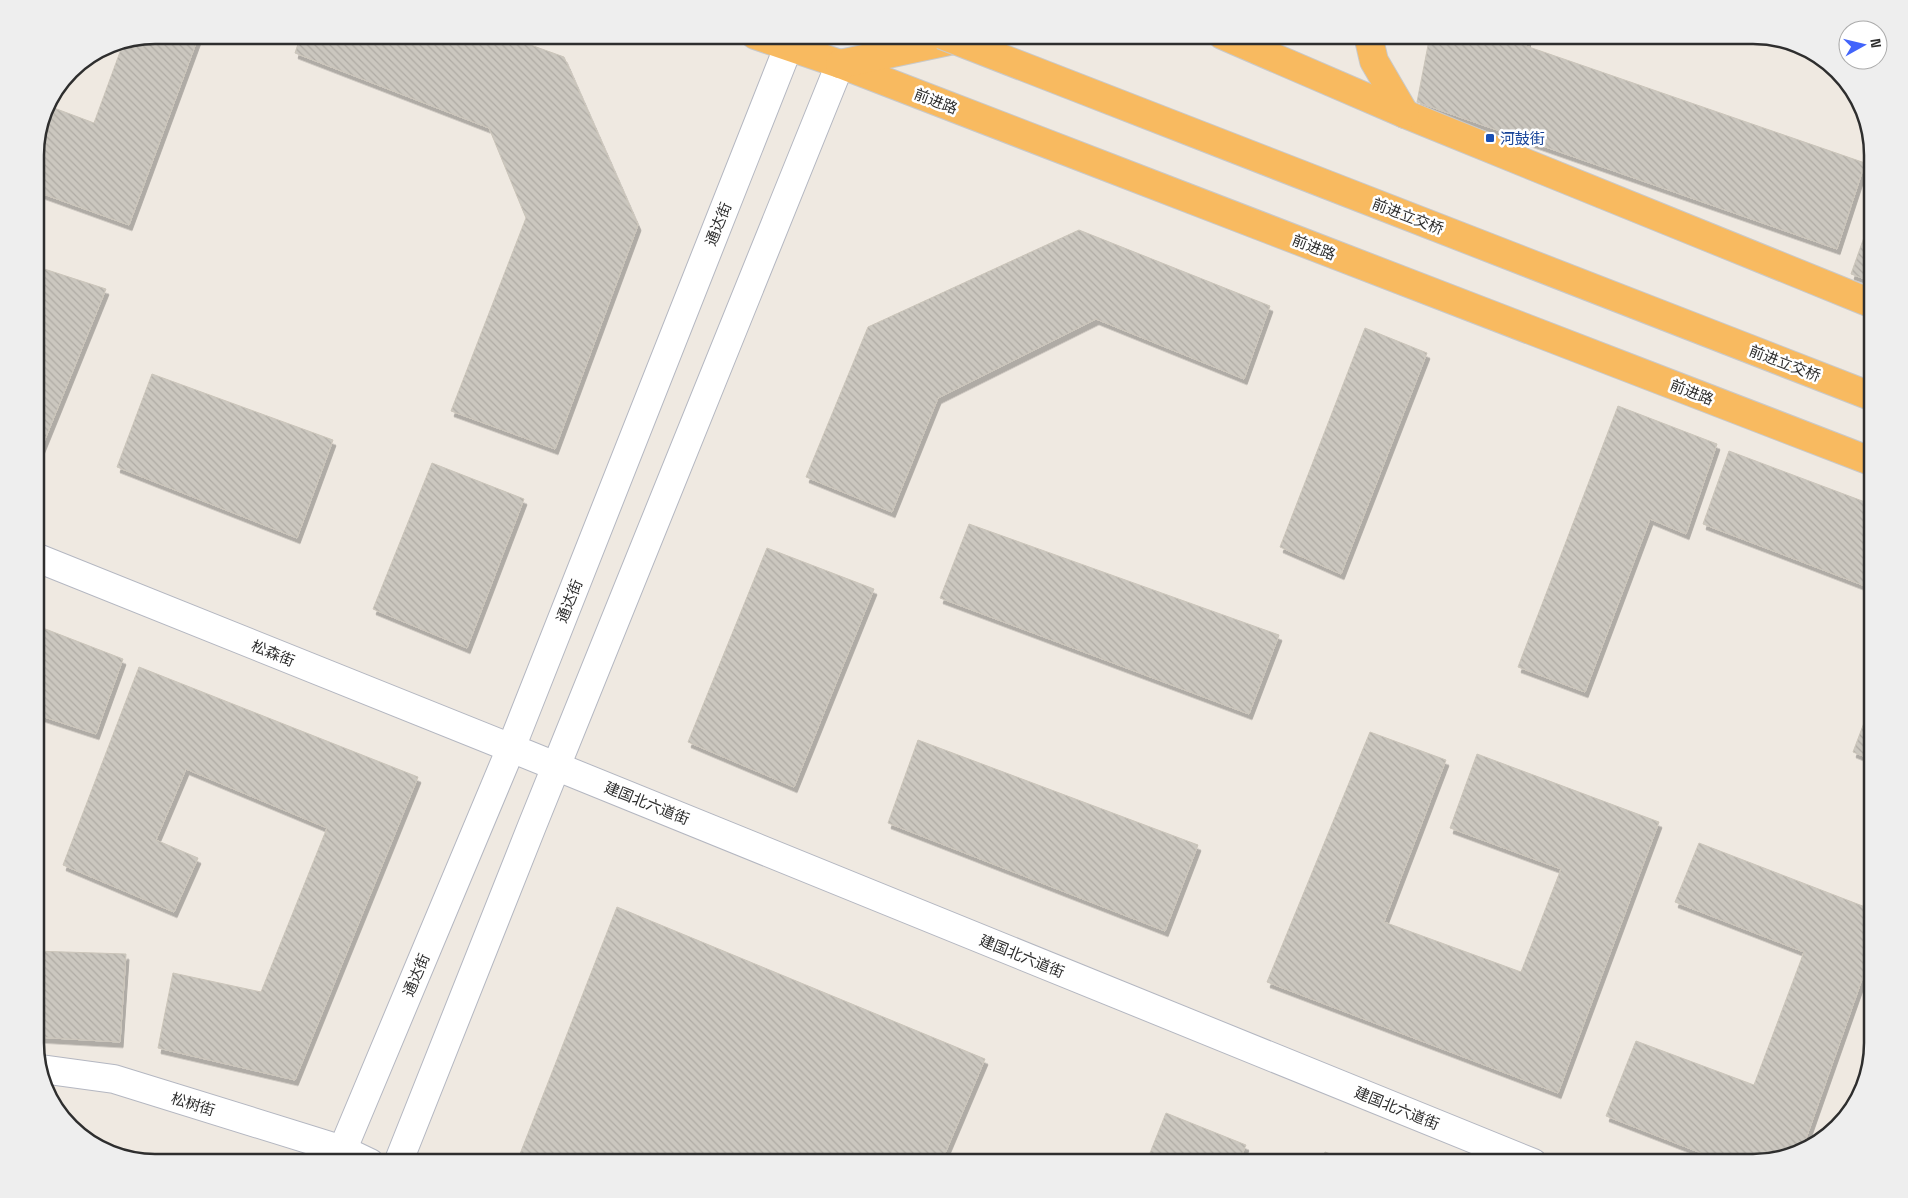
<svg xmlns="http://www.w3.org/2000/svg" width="1908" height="1198" font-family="'Space Grotesk','Noto Sans SC',sans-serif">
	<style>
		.building { fill: url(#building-back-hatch); stroke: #cbc5ba; filter: url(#shadow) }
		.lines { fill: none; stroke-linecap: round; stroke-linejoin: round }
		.tertiary-casing { stroke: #b4b7c1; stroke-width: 30 }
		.secondary-casing { stroke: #b4b7c1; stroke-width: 30 }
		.trunk-casing { stroke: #c9c9c9; stroke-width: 30 }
		.tertiary { stroke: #fff; stroke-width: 28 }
		.secondary { stroke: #fff; stroke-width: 28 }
		.trunk { stroke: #f8ba60; stroke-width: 28 }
		.trunk-bridge-casing { stroke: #c9c9c9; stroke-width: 30; stroke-linecap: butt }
		.trunk-bridge { stroke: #f8ba60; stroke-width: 28 }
		.transit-dot { fill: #1a4fb4; stroke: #fff; stroke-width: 2 }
		.labels { text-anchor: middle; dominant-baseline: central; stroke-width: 5; stroke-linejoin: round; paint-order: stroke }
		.street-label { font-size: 15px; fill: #2e2e2e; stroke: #fff }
		.transit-label { font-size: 15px; fill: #164399; stroke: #fff; text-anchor: start }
		.rim { fill: none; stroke: #2e2e2e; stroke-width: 2.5 }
	</style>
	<defs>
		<pattern id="building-back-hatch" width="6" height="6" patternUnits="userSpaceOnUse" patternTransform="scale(1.25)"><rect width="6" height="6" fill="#cbc7bf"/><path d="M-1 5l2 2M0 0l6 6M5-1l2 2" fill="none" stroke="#afaba4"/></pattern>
		<filter id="shadow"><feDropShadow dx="3" dy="5.5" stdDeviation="0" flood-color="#0004"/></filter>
	</defs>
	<rect width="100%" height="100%" fill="#efe9e1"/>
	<g class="building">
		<polygon points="155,35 199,35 129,225 35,191 35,147 46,105 94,123 124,41"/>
		<polygon points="301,35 503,35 564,57 638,225 555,449 451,411 526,218 489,128 295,53"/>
		<polygon points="1430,35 1529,35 1526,46 1865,163 1837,249 1417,102"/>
		<polygon points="1873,212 1873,282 1851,274"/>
		<polygon points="1079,230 1270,306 1244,379 1096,319 938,398 892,512 806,477 868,327"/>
		<polygon points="35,266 106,289 35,464"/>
		<polygon points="1365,328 1427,353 1341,574 1280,547"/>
		<polygon points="152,374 333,440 297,538 117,467"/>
		<polygon points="1618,406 1717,444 1686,534 1650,519 1585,692 1518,667"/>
		<polygon points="1729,451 1873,505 1873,589 1703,524"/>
		<polygon points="432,463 524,499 467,648 373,609"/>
		<polygon points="969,524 1279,635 1249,714 940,598"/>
		<polygon points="767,548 874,589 794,787 688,742"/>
		<polygon points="35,625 123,659 96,734 35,714"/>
		<polygon points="139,667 418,777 295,1080 158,1048 173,973 261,992 327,828 186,769 156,840 198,858 174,912 63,865"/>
		<polygon points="1873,699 1873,760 1853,752"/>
		<polygon points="1370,732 1446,760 1384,922 1521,972 1561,869 1450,828 1477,754 1659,822 1558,1093 1267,982"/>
		<polygon points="918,740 1198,845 1165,931 888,823"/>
		<polygon points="1699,843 1873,910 1873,948 1802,1150 1753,1163 1727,1163 1606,1116 1636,1041 1754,1085 1804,952 1675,902"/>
		<polygon points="617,907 985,1059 941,1163 526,1163 518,1159"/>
		<polygon points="35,951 126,954 120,1042 35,1037"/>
		<polygon points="1166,1113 1246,1145 1238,1163 1146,1163"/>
		<polygon points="1325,1152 1355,1163 1321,1163"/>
	</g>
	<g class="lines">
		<defs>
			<g id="tertiary">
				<polyline points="35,557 511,748 1533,1163"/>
				<polyline points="41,1069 114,1079 343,1150 370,1163"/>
			</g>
			<g id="secondary">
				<polyline points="337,1163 511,748 793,35"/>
				<polyline points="398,1163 532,826 840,64"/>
			</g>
			<g id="trunk">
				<polyline points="755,35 840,64 1873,462"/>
				<polyline points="1222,35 1405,114 1873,304"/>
				<polyline points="1368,35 1374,61 1405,114"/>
				<polyline points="840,64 968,37"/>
			</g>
		</defs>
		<use href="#tertiary" class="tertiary-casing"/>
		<use href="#secondary" class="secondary-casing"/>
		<use href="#trunk" class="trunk-casing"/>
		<use href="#tertiary" class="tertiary"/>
		<use href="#secondary" class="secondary"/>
		<use href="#trunk" class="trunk"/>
		<defs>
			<polyline id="trunk-bridge" points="942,35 1873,397"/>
		</defs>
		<use href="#trunk-bridge" class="trunk-bridge-casing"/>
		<use href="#trunk-bridge" class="trunk-bridge"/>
	</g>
	<rect class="transit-dot" x="1485" y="133" width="10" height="10" rx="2.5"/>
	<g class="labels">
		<g class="street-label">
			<text transform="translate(936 101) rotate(21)">前进路</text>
			<text transform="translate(1408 216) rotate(21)">前进立交桥</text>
			<text transform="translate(718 224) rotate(-68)">通达街</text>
			<text transform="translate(1314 247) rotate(21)">前进路</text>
			<text transform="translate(1785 363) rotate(21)">前进立交桥</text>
			<text transform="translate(1692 392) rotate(21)">前进路</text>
			<text transform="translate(569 601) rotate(-68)">通达街</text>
			<text transform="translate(273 653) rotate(22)">松森街</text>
			<text transform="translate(647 803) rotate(22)">建国北六道街</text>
			<text transform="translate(1022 956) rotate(22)">建国北六道街</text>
			<text transform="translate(416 975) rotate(-67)">通达街</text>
			<text transform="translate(193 1104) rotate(17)">松树街</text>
			<text transform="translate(1397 1108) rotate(22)">建国北六道街</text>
		</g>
		<g class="transit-label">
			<text x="1500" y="138">河鼓街</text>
		</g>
	</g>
	<path d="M0 0H1908V1198H0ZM155 44H1753A111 111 0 0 1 1864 155V1043A111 111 0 0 1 1753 1154H155A111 111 0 0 1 44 1043V155A111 111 0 0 1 155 44Z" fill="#eee" fill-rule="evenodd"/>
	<path class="rim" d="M155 44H1753A111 111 0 0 1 1864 155V1043A111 111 0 0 1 1753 1154H155A111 111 0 0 1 44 1043V155A111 111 0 0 1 155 44Z"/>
	<g transform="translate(1863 45) rotate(82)"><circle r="24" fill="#ffffff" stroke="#ababab"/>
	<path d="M0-4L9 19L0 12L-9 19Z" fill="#4264fb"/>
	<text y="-8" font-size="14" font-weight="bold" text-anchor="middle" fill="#2e2e2e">N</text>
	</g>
</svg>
